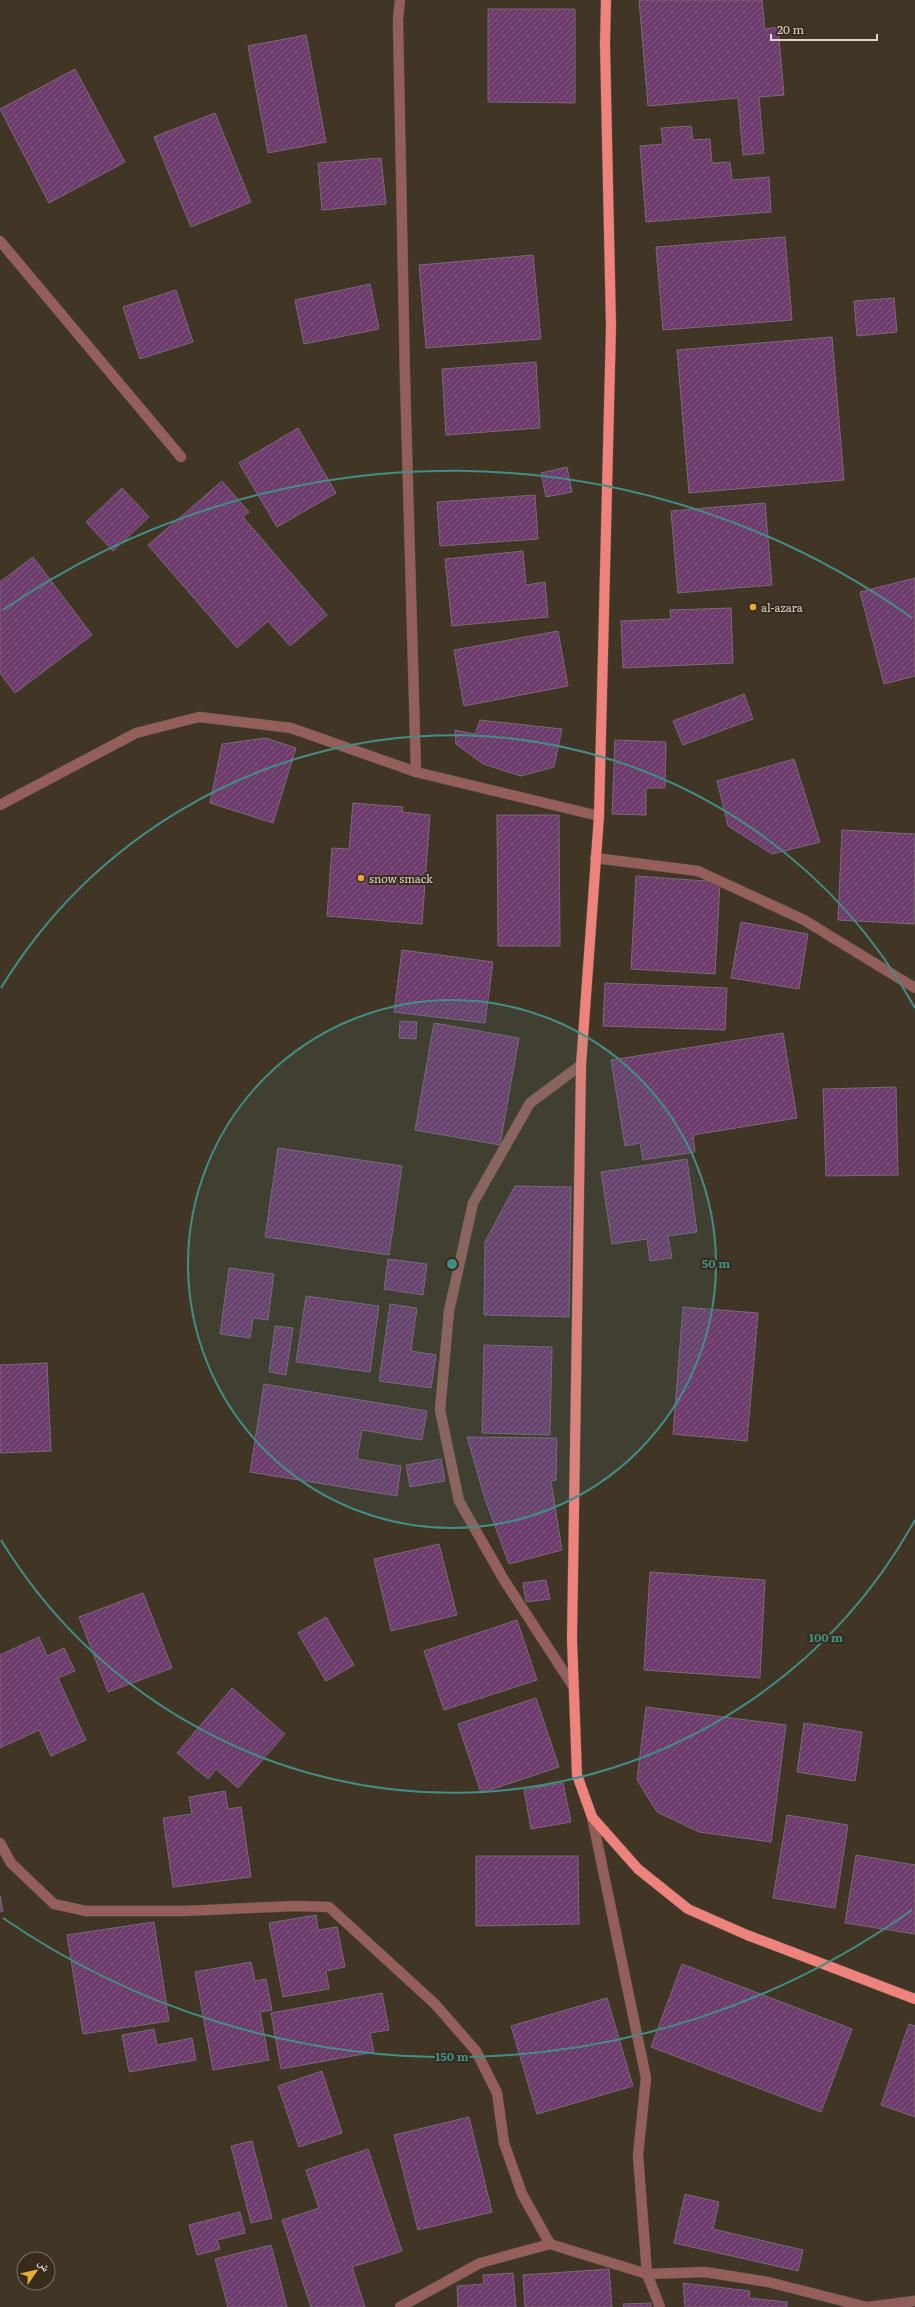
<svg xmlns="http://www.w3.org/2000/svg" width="915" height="2307" font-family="Literata,'Noto Naskh Arabic',serif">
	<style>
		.building { fill: url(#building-hatch); stroke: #796877 }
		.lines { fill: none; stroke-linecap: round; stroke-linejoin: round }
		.minor-casing { stroke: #5d5244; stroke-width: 11 }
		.major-casing { stroke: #5d5244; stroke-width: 11 }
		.minor { stroke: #945f5b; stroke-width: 10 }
		.major { stroke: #ee827c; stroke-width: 10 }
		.ring { fill: none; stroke: #428e86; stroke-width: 2 }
		.poi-dot { fill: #e5ad36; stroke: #372b1c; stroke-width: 1.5 }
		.labels { text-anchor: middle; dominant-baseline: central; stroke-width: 4; stroke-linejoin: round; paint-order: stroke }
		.poi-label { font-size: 11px; fill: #ddd5cc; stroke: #372b1c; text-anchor: start }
		.centre { fill: #428e86; stroke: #372b1c; stroke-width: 2 }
		.ring-label { font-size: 12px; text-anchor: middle; font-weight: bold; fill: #428e86; stroke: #372b1c; stroke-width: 4; stroke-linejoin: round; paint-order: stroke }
	</style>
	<defs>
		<pattern id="building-hatch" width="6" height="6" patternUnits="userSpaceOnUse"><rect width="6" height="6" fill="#6e3c6c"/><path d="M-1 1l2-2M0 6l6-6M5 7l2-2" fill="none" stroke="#825780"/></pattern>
	</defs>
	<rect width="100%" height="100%" fill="#413526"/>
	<g class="building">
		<polygon points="639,0 762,0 765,29 778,27 784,95 759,97 764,153 743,155 738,98 648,106"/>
		<polygon points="488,9 575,9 575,103 488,102"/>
		<polygon points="306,35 326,142 268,153 248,46"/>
		<polygon points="75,69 125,162 49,203 0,109"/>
		<polygon points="215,113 251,202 191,227 154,137"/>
		<polygon points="691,126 693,140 710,139 712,163 730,162 732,180 769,177 771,212 646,222 640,146 663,144 661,128"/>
		<polygon points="381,158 386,204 322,210 318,163"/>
		<polygon points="785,237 792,320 663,330 656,247"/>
		<polygon points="533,255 541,339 426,348 419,265"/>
		<polygon points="370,284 379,329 304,344 295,300"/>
		<polygon points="176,290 193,342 140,359 123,307"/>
		<polygon points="894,298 897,332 857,336 854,301"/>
		<polygon points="832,337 844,480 689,493 677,350"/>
		<polygon points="536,362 540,428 446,435 442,369"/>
		<polygon points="298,428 336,493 277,527 239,463"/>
		<polygon points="567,467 572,492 546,497 541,473"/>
		<polygon points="222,481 249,512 243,517 327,615 290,646 268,621 237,648 148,545"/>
		<polygon points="122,488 149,517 113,551 86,522"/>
		<polygon points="535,495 538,539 440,546 437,502"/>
		<polygon points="765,503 772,585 678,593 671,511"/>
		<polygon points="523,551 526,585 545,582 548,617 452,626 445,559"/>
		<polygon points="33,557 92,635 15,693 0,673 0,582"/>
		<polygon points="915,578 915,676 884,684 860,592"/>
		<polygon points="731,608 733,663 623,668 621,621 671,619 670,610"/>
		<polygon points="558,631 568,686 464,706 454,650"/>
		<polygon points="744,694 753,719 683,745 673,721"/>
		<polygon points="480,720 562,729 554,767 521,776 483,764 456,744 455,730 475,734"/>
		<polygon points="266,738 296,748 273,823 210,803 222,744"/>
		<polygon points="615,740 666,742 665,788 646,788 646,815 612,814"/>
		<polygon points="794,759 820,842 772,854 728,826 717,781"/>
		<polygon points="353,803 403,807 402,812 430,815 422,924 327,916 332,848 349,849"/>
		<polygon points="497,815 559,815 560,946 498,946"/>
		<polygon points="842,830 915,834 914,924 838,920"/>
		<polygon points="636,876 720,882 715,974 631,969"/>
		<polygon points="741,922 808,934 799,989 731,978"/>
		<polygon points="402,950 493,962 485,1023 394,1012"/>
		<polygon points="605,983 727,988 725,1030 603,1026"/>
		<polygon points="400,1021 417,1022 416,1039 399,1038"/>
		<polygon points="434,1023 519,1038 500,1145 415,1130"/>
		<polygon points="783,1033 797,1118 693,1135 695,1152 643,1160 640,1143 625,1146 611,1060"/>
		<polygon points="896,1087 898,1175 826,1176 823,1089"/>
		<polygon points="278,1148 402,1166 389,1255 265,1237"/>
		<polygon points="687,1159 697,1232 668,1236 672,1258 650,1261 647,1239 612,1244 601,1172"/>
		<polygon points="515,1186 571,1187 569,1317 484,1315 485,1242"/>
		<polygon points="388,1259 427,1264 423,1295 384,1289"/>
		<polygon points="229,1268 274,1274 268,1320 253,1318 250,1338 220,1334"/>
		<polygon points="306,1296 379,1306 370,1372 296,1362"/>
		<polygon points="390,1304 417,1308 411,1351 436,1355 431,1388 379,1381"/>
		<polygon points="683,1307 758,1313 747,1441 673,1434"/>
		<polygon points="275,1326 293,1328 286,1375 269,1372"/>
		<polygon points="484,1345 552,1347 550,1435 482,1433"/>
		<polygon points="47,1363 51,1451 0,1453 0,1365"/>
		<polygon points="264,1384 427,1411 422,1440 362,1430 357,1459 401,1466 397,1496 250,1472"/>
		<polygon points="467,1437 557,1438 556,1480 551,1481 562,1550 509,1564 485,1499"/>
		<polygon points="441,1459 445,1481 410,1487 406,1465"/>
		<polygon points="439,1544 457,1615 391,1631 374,1559"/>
		<polygon points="650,1572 765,1580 760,1678 644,1670"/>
		<polygon points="546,1580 550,1599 526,1602 523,1583"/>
		<polygon points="143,1593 172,1668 108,1692 79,1617"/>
		<polygon points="326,1617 354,1665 326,1681 298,1633"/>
		<polygon points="517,1620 537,1680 444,1710 424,1651"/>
		<polygon points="39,1637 47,1656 64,1648 75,1671 58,1678 86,1740 51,1756 39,1730 0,1748 0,1655"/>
		<polygon points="232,1688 285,1734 238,1788 216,1769 208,1779 177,1753"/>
		<polygon points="536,1698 559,1767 481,1793 458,1724"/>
		<polygon points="646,1707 786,1725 771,1842 699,1832 657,1812 637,1780"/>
		<polygon points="804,1723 862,1732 855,1781 797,1772"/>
		<polygon points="563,1783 571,1822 531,1829 524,1790"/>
		<polygon points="225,1791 228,1809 241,1807 251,1877 173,1887 163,1818 192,1814 189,1797"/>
		<polygon points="787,1815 848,1825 835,1908 773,1898"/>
		<polygon points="856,1855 915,1865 915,1934 845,1923"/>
		<polygon points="476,1856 578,1856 579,1924 476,1926"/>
		<polygon points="0,1896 3,1911 0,1912"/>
		<polygon points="316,1915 318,1930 337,1927 345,1967 326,1971 329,1989 283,1997 269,1923"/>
		<polygon points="154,1922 169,2021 83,2034 67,1935"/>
		<polygon points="251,1962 255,1981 266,1979 272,2010 260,2012 269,2060 213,2070 195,1972"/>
		<polygon points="682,1964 852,2029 821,2112 651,2047"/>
		<polygon points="382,1993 389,2030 370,2033 374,2052 281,2069 271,2013"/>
		<polygon points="607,1998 633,2086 537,2114 511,2026"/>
		<polygon points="909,2024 915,2026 915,2117 881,2105"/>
		<polygon points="154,2029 157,2045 192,2038 196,2060 129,2072 122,2035"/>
		<polygon points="322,2071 342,2133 299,2147 278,2086"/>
		<polygon points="469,2117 492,2212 418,2230 394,2135"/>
		<polygon points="252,2141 272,2218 251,2223 231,2146"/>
		<polygon points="368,2149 402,2251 352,2267 365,2307 311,2307 282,2220 319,2208 306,2170"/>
		<polygon points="685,2194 719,2202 713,2229 803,2250 798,2271 674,2243"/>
		<polygon points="240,2212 245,2233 217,2240 220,2249 197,2255 189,2225"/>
		<polygon points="271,2245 287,2307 228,2307 215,2259"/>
		<polygon points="609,2269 612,2307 525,2307 523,2275"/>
		<polygon points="513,2273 516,2307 458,2307 457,2286 484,2284 483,2275"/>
		<polygon points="683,2283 750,2291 749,2298 787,2302 787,2307 685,2307"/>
		<polygon points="651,2303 651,2307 624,2307 623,2304"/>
	</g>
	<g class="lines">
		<defs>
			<g id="minor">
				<polyline points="400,0 398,20 405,378 416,772"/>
				<polyline points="0,241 181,457"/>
				<polyline points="0,805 136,733 199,717 291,728 416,772 599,816"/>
				<polyline points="595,858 698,871 804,920 915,988"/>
				<polyline points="573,1686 504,1580 459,1501 440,1410 449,1311 473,1203 530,1103 581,1065"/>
				<polyline points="592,1817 646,2078 638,2155 647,2274 660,2307"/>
				<polyline points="0,1843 11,1863 54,1904 86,1911 185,1911 295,1906 329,1907 435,2004 476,2051 497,2093 504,2143 522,2194 550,2244"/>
				<polyline points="400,2307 480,2263 550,2244 647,2274 705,2272 768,2282 867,2307 915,2301"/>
			</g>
			<polyline id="major" points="606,0 605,44 611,326 599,816 581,1065 572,1639 577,1775 592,1817 638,1869 688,1909 747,1935 915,1999"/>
		</defs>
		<use href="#minor" class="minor-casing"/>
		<use href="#major" class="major-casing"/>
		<use href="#minor" class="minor"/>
		<use href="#major" class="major"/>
	</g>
	<circle cx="452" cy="1264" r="264" fill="#428e86" fill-opacity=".12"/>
	<g class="ring">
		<circle cx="452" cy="1264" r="264"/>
		<path d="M915 1520A529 529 0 0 1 1 1540M1 988A529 529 0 0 1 915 1008"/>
		<path d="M912 1910A793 793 0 0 1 3 1918M3 610A793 793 0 0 1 912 618"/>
	</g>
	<g class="poi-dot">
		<circle cx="753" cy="607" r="4"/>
		<circle cx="361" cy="878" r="4"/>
	</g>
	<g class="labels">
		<g class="poi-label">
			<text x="761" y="607">al-azara</text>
			<text x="369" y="878">snow smack</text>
		</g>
	</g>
	<circle cx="452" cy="1264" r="6" class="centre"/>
	<g class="ring-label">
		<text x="716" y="1268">50 m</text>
		<text x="826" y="1642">100 m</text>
		<text x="452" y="2061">150 m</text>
	</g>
	<g transform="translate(36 2271) rotate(56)"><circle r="19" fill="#372b1c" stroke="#796f62"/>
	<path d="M0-3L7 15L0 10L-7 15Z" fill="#e5ad36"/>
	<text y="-6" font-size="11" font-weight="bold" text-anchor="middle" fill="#ddd5cc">ش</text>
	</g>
	<path d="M771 34v6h106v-6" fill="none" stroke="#ddd5cc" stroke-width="2"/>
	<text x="777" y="34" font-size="12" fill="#ddd5cc" stroke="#372b1c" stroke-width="3" paint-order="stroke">20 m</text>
</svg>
